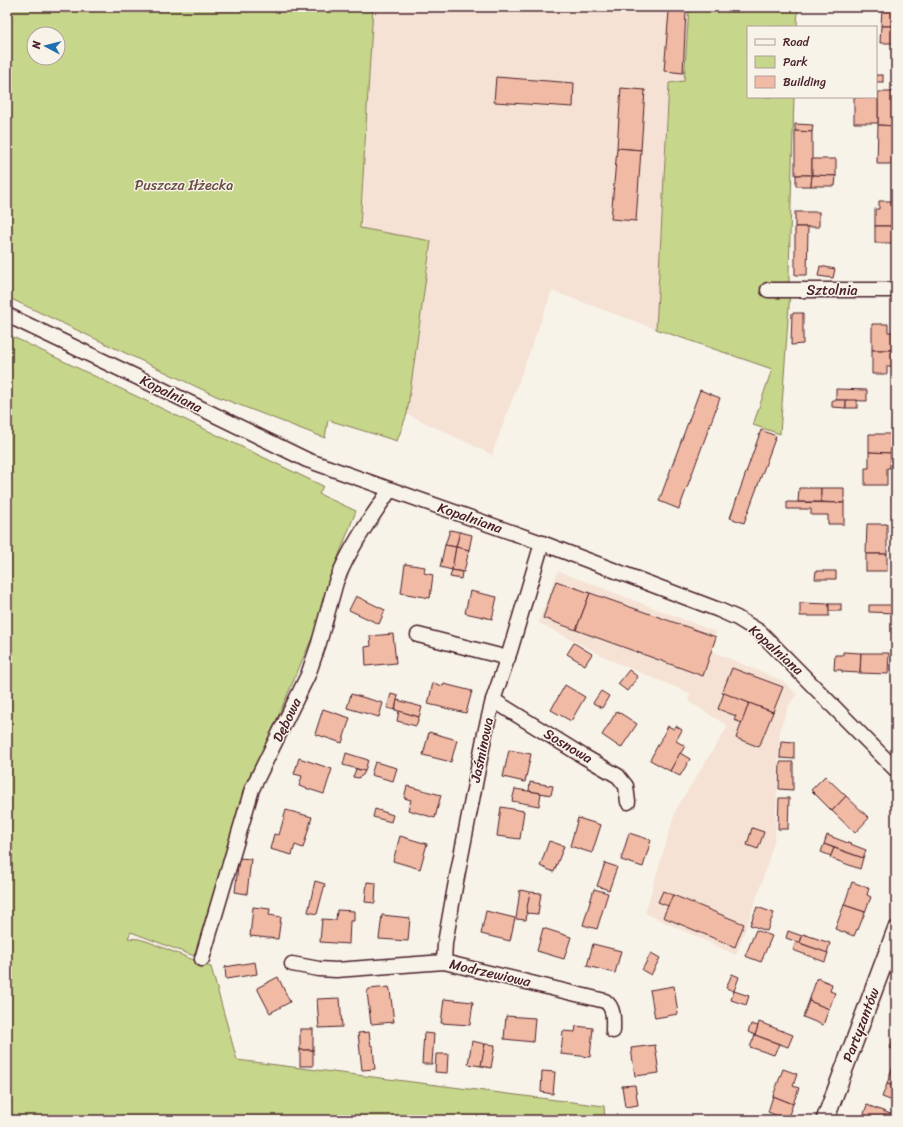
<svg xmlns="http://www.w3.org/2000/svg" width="903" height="1127" font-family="Sriracha,sans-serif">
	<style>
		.built { fill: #f5e2d4 }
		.green { fill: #c6d68a; stroke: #887a5a; fill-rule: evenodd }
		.building { fill: #f0baa4; stroke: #4a1f2b }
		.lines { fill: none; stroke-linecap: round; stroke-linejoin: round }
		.minor-casing { stroke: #4a1f2b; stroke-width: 17 }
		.tertiary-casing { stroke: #4a1f2b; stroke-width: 20 }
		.minor { stroke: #f7f3e8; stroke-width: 14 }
		.tertiary { stroke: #f7f3e8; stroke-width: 17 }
		.labels { text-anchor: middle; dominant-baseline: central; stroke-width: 3; stroke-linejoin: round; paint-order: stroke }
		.park-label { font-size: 14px; fill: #694d43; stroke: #f7f3e8 }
		.street-label { font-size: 14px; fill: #4a1f2b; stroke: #f7f3e8 }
	</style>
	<rect width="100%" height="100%" fill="#f7f3e8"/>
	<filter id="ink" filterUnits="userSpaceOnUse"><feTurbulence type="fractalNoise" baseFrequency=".025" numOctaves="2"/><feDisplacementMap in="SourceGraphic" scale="8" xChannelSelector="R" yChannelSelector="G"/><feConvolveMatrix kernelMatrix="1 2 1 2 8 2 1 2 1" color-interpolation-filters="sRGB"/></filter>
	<g filter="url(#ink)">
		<g class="built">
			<polygon points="373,7 689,7 683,81 668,82 656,329 552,291 490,460 491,454 407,414 431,241 361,228"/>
			<polygon points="558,571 716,632 709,650 783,681 797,694 788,706 780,730 775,838 761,885 736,955 645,913 676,809 728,726 688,701 690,693 617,663 539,623 541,615"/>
		</g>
		<g class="green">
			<path d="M7 7H373L360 228 431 241 407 414 397 441 328 420 325 438 216 396 7 297ZM34 34H58V58H34Z"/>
			<polygon points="689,7 798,7 797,27 748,27 748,97 794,97 789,271 789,288 790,291 780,434 753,425 772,369 656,329 669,83 684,81"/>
			<polygon points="7,334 323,486 319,494 356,511 332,573 315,631 245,793 194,956 131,932 128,938 139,939 149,942 211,967 237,1060 604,1106 605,1120 7,1120"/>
		</g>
		<g class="building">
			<polygon points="880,7 896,7 896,26 881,26 882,9 880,9"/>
			<polygon points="669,11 686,12 683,73 664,71"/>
			<polygon points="881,26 896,26 896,43 880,43"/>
			<rect x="876" y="75" width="7" height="7"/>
			<polygon points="496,77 574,83 573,107 494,102"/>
			<polygon points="621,88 645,90 641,150 617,148"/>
			<polygon points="878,92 896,92 896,126 878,125"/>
			<polygon points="876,94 878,94 878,123 854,123 854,97 876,97"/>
			<polygon points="795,124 813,125 812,132 795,131"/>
			<polygon points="878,125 896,126 896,164 877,164"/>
			<polygon points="795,131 812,132 812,175 795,175"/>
			<polygon points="617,148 641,150 636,221 611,219"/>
			<polygon points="812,159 836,159 836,176 812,175"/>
			<polygon points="796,175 812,175 811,186 796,186"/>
			<polygon points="812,175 836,176 835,186 811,186"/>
			<polygon points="879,201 893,201 892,209 896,209 896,226 875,226 875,209 879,209"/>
			<rect x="795" y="212" width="24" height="15"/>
			<rect x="875" y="226" width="21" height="17"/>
			<polygon points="795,227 808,227 807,275 795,275"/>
			<polygon points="820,266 835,269 833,278 818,276"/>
			<polygon points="792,313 803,313 803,344 791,345"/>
			<polygon points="872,324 888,324 888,332 893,332 893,350 872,350"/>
			<polygon points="872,350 893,350 893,366 887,366 887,374 872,374"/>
			<polygon points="836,389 867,390 867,401 836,400"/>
			<polygon points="700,390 720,398 679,509 659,501"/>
			<polygon points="832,400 846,400 846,408 832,407"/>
			<rect x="846" y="400" width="11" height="8"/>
			<polygon points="761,430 776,436 744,523 730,518"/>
			<polygon points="869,434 891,434 891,453 869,452"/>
			<polygon points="869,452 891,453 890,468 887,468 887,485 865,485 865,468 869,468"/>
			<polygon points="799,488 821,488 821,502 798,502"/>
			<polygon points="821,488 844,488 844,503 821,502"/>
			<polygon points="787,502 844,503 844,524 828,524 828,515 811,515 811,509 787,509"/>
			<polygon points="867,524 887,524 887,554 866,554"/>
			<polygon points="450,530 460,532 456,547 445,545"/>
			<polygon points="460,532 472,535 469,550 456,547"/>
			<polygon points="445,545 456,547 452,570 440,567"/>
			<polygon points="456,547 469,550 464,572 452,570"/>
			<rect x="866" y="554" width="21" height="17"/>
			<polygon points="405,564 425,567 424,573 433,575 430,598 401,593"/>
			<polygon points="452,570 462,572 461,579 450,577"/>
			<polygon points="816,571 836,571 836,579 815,579"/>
			<polygon points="556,581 590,593 576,630 543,618"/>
			<polygon points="470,591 497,597 492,619 465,613"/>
			<polygon points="590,593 716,637 703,676 576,630"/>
			<polygon points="356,596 385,610 379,624 349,610"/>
			<polygon points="800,603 829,604 829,616 800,616"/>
			<rect x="829" y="604" width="12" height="7"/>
			<polygon points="869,605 896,605 896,613 869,612"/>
			<polygon points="393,634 396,663 366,666 365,647 371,646 370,636"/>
			<polygon points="574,643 592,654 585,665 567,654"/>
			<polygon points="843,652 861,653 860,673 842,672 842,670 834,670 835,655 843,655"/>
			<polygon points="861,653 889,653 888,674 860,673"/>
			<polygon points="732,668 783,687 773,712 722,693"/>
			<polygon points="629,670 638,677 627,691 618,684"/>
			<polygon points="433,683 443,686 444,684 472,691 466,713 428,704"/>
			<polygon points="565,685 585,697 571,721 551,710"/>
			<polygon points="601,691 609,696 602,708 593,703"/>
			<polygon points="724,693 749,703 742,723 734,720 736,716 718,709"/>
			<polygon points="351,694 383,703 379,717 347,708"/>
			<polygon points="391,694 398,696 395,710 387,708"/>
			<polygon points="397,700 422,707 419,717 395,710"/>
			<polygon points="749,703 773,712 759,747 736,738"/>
			<polygon points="323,709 350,718 342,743 315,734"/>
			<polygon points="399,711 419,717 416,726 397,721"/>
			<polygon points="617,711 637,724 621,748 602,735"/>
			<polygon points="668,726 674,729 676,726 682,730 676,741 685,746 670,771 650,760"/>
			<polygon points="429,732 457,740 451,762 423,755"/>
			<polygon points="781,741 794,742 794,759 780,758"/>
			<polygon points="509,750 531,754 525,782 503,777"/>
			<polygon points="346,753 368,760 365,771 343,765"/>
			<polygon points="680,753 690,759 680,776 670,771"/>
			<polygon points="299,758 332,769 324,794 299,786 302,776 294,774"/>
			<polygon points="375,762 397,768 393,781 371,775"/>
			<polygon points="780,762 793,762 793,790 779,789"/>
			<polygon points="356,769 365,771 363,775 358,778 353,777"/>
			<polygon points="825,776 846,796 832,811 811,790"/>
			<polygon points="530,782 553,786 551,795 529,791"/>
			<polygon points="407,786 441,795 435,818 408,810 411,800 404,798"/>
			<polygon points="515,789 541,793 539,806 512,801"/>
			<polygon points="846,796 869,818 855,833 832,811"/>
			<polygon points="779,798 789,798 788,829 778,829"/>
			<polygon points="501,807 524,811 520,839 497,836"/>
			<polygon points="375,809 393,815 391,822 373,817"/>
			<polygon points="286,810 312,817 303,848 295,845 292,855 270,849 274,834 279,835"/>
			<polygon points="578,818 601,825 592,853 570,846"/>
			<polygon points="752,828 764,832 758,849 747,845"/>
			<polygon points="629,833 651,840 643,867 621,860"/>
			<polygon points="827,835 866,850 863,858 824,844"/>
			<polygon points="400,836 427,844 420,869 393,861"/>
			<polygon points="549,841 564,846 554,872 540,866"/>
			<polygon points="824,844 834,848 831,856 821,852"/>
			<polygon points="834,848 863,858 860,869 830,858"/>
			<polygon points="239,858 251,859 247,894 235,892"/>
			<polygon points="605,863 617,867 609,890 597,886"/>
			<polygon points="315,881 325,884 317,914 308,912"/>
			<polygon points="367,882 376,883 375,903 365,902"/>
			<polygon points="852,882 869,888 867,895 871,897 865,912 844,905"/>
			<polygon points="594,889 608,893 597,929 583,925"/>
			<polygon points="520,890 530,892 526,920 516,919"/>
			<polygon points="663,891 673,895 668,906 658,902"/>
			<polygon points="530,892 541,893 538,914 526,913"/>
			<polygon points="673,895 744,924 735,947 663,917"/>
			<polygon points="844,905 865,912 858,930 857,929 854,936 835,929"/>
			<polygon points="253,907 270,909 269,915 281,917 278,939 250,936"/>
			<polygon points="757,907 774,913 767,931 750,925"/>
			<polygon points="337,910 354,911 354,921 350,921 349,944 320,942 322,919 336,920"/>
			<polygon points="486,911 515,918 510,941 481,934"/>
			<polygon points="382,915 410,918 408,941 379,939"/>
			<polygon points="543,928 571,937 564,959 537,951"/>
			<polygon points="756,930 772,936 761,962 745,956"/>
			<polygon points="788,931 802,936 800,943 786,938"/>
			<polygon points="803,934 830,943 827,953 800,943"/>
			<polygon points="796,942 828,953 825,962 793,950"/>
			<polygon points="593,944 621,951 615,973 587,966"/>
			<polygon points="651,953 660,958 651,975 642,970"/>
			<polygon points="255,962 257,974 226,979 225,967"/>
			<polygon points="732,974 739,977 734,991 726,988"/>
			<polygon points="278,977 290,1002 270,1013 257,988"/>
			<polygon points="817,978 832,984 830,991 835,993 829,1009 809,1001"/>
			<polygon points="674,986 678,1014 655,1018 650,990"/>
			<polygon points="389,987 390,990 394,1022 371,1024 367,992 369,989"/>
			<polygon points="734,991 749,996 746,1005 731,1000"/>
			<polygon points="340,998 342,1027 319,1028 317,999"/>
			<polygon points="444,999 473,1002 470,1025 441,1023"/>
			<polygon points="809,1001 829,1009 823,1025 803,1017"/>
			<polygon points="506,1016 535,1018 533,1042 504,1039"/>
			<polygon points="759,1022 793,1035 788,1047 755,1035"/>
			<polygon points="751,1024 758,1026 755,1035 748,1032"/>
			<polygon points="576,1026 593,1028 590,1057 561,1054 563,1031 575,1032"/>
			<rect x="300" y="1029" width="13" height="21"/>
			<polygon points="369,1032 371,1046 373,1046 375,1069 362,1070 358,1033"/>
			<polygon points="896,1032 896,1050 890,1048"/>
			<polygon points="424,1033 434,1034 432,1064 422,1064"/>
			<polygon points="755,1035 779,1044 774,1055 750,1047"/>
			<polygon points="472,1041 485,1044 481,1066 468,1064"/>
			<polygon points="485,1044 495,1045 491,1068 481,1066"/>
			<polygon points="655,1045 659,1073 635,1076 631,1048"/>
			<rect x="300" y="1050" width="13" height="16"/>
			<polygon points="436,1054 448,1054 447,1073 435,1072"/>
			<polygon points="893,1067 896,1068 896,1076 890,1074"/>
			<polygon points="783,1069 797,1074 793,1086 799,1088 793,1104 773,1096"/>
			<polygon points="542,1071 555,1072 553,1094 541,1092"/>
			<polygon points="890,1074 896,1076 896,1087 887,1084"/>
			<polygon points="887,1084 896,1087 896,1102 882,1097"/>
			<polygon points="635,1085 638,1105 625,1107 622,1086"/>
			<polygon points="773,1096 793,1104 787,1120 768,1112"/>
			<polygon points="867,1105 896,1116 896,1120 862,1120"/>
		</g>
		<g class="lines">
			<defs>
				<g id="minor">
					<polyline points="768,290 896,290"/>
					<polyline points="7,315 145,381 307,460 542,543 719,610 737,618 760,632 896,770"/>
					<polyline points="418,635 508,658"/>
					<polyline points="493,700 583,756 618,776 626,786 628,802"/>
					<path d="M202 959 252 789 308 675 319 643 336 582C349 549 370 519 390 490"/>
					<polyline points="444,962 445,943 455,887 485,733 493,700 510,651 542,543"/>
					<path d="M292 964 319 969 336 970 444 962 605 1001C615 1008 613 1021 613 1031"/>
				</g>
				<polyline id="tertiary" points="825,1120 896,930"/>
			</defs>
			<use href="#minor" class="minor-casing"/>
			<use href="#tertiary" class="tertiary-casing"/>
			<use href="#minor" class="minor"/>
			<use href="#tertiary" class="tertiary"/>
		</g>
	</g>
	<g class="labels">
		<g class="park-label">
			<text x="184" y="185">Puszcza Iłżecka</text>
		</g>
		<g class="street-label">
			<text x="832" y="290">Sztolnia</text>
			<text transform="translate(171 394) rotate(26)">Kopalniana</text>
			<text transform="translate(470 518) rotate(19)">Kopalniana</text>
			<text transform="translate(776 650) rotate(42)">Kopalniana</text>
			<text transform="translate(287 720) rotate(-64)">Dębowa</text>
			<text transform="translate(568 746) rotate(31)">Sosnowa</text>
			<text transform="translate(482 750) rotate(-78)">Jaśminowa</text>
			<text transform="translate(490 973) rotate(13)">Modrzewiowa</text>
			<text transform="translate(861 1025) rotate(-69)">Partyzantów</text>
		</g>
	</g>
	<rect width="903" height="1127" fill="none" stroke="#f7f3e8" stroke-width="24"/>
	<rect x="12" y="12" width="879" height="1103" fill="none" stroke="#4a1f2b" stroke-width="1.5" filter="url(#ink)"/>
	<rect x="747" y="26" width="130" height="72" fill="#f7f3e8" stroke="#b29e9c"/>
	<rect x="755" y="39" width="20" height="6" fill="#f7f3e8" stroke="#b29e9c"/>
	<text x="783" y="46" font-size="12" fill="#4a1f2b">Road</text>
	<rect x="755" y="56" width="20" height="12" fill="#c6d68a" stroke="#b29e9c"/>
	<text x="783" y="66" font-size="12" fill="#4a1f2b">Park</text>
	<rect x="755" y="76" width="20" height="12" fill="#f0baa4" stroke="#b29e9c"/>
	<text x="783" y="86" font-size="12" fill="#4a1f2b">Building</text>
	<g transform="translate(46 46) rotate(277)"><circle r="19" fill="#f7f3e8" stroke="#b29e9c"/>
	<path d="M0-3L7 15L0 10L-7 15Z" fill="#1f6fb2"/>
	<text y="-6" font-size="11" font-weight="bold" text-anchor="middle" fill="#4a1f2b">N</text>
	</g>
</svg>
